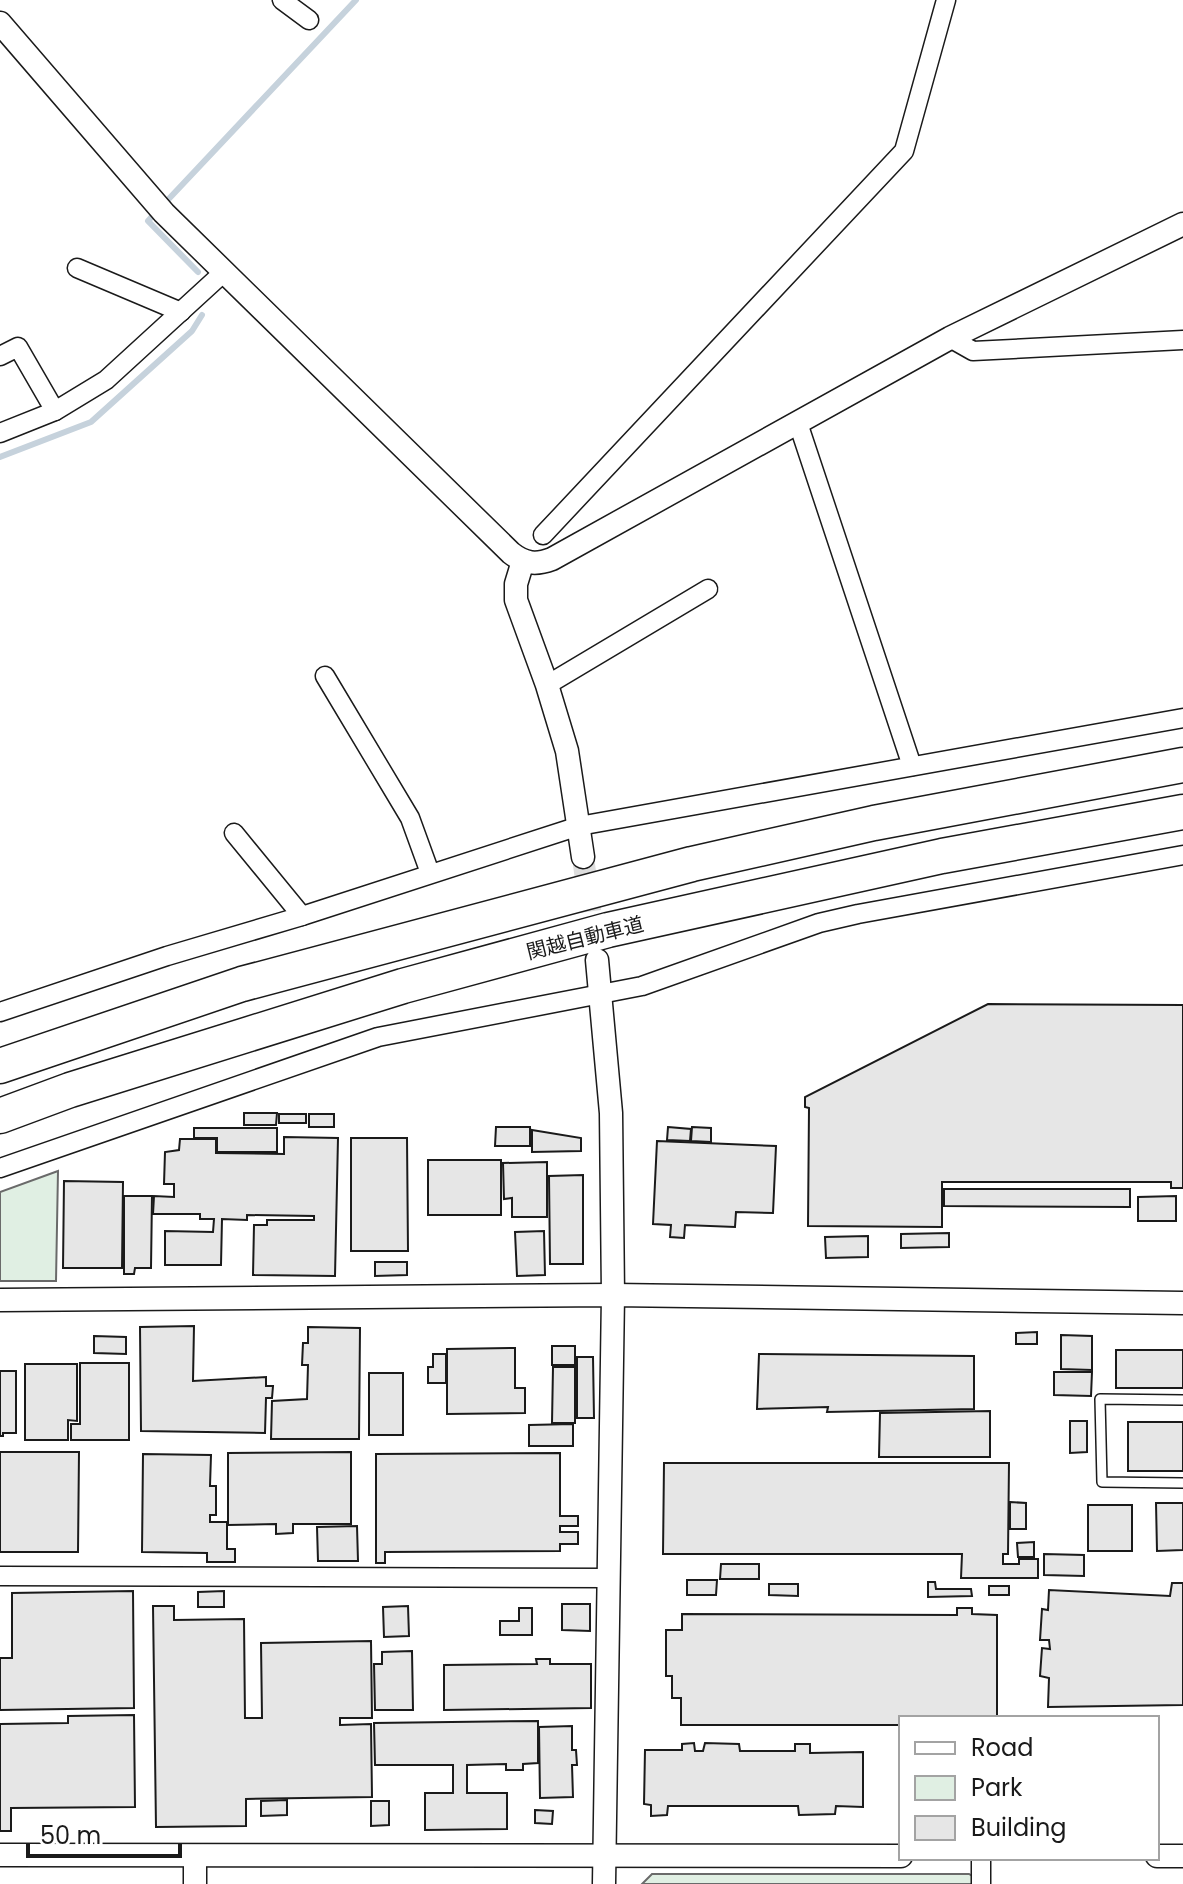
<svg xmlns="http://www.w3.org/2000/svg" width="1183" height="1884" font-family="Poppins,'Noto Sans JP',sans-serif">
	<style>
		.green { fill: #e0efe3; stroke: #6a6a6a; stroke-width: 2 }
		.lines { fill: none; stroke-linecap: round; stroke-linejoin: round }
		.stream { stroke: #c6d2dc; stroke-width: 6 }
		.building { fill: #e6e6e6; stroke: #1a1a1a; stroke-width: 2 }
		.tertiary-tunnel { stroke: #ddd; stroke-width: 22; stroke-dasharray: 22 11; stroke-linecap: butt }
		.service-casing { stroke: #1a1a1a; stroke-width: 12 }
		.minor-casing { stroke: #1a1a1a; stroke-width: 21 }
		.tertiary-casing { stroke: #1a1a1a; stroke-width: 25 }
		.motorway-casing { stroke: #1a1a1a; stroke-width: 37 }
		.service { stroke: #fff; stroke-width: 9 }
		.minor { stroke: #fff; stroke-width: 18 }
		.tertiary { stroke: #fff; stroke-width: 22 }
		.motorway { stroke: #fff; stroke-width: 34 }
		.labels { text-anchor: middle; dominant-baseline: central; stroke-width: 6; stroke-linejoin: round; paint-order: stroke }
		.street-label { font-size: 20px; fill: #1a1a1a; stroke: #fff }
	</style>
	<rect width="100%" height="100%" fill="#fff"/>
	<g class="green">
		<polygon points="58,1171 56,1281 0,1281 0,1192"/>
		<polygon points="652,1874 969,1874 974,1877 974,1884 642,1884"/>
	</g>
	<g class="lines">
		<g class="stream">
			<polyline points="164,204 356,0"/>
			<polyline points="156,212 148,221 198,272"/>
			<polyline points="0,457 91,422 192,331 202,315"/>
		</g>
	</g>
	<g class="building">
		<polygon points="988,1004 1183,1005 1183,1188 1171,1188 1171,1182 942,1182 942,1227 808,1226 809,1108 805,1107 805,1097"/>
		<polygon points="244,1113 277,1113 276,1125 244,1125"/>
		<rect x="279" y="1114" width="27" height="9"/>
		<rect x="309" y="1114" width="25" height="13"/>
		<polygon points="496,1127 530,1127 530,1146 495,1146"/>
		<polygon points="668,1127 691,1129 690,1141 667,1140"/>
		<polygon points="692,1127 711,1128 711,1142 691,1141"/>
		<polygon points="194,1128 277,1128 277,1152 217,1152 217,1138 194,1138"/>
		<polygon points="532,1130 581,1138 581,1151 532,1152"/>
		<polygon points="284,1137 338,1138 335,1276 253,1275 254,1225 267,1225 267,1220 314,1220 314,1216 247,1215 247,1220 222,1219 221,1265 165,1265 165,1231 213,1232 214,1219 200,1219 200,1214 153,1214 154,1196 174,1197 174,1184 164,1184 165,1152 179,1150 180,1139 216,1139 216,1153 284,1154"/>
		<polygon points="351,1138 407,1138 408,1251 351,1251"/>
		<polygon points="657,1141 776,1146 773,1213 736,1212 735,1227 685,1225 684,1238 670,1237 671,1225 653,1224"/>
		<rect x="428" y="1160" width="73" height="55"/>
		<polygon points="547,1162 547,1217 512,1217 512,1198 504,1199 503,1163"/>
		<polygon points="583,1175 583,1264 550,1264 549,1176"/>
		<polygon points="64,1181 123,1182 122,1268 63,1268"/>
		<polygon points="944,1189 1130,1189 1130,1207 944,1206"/>
		<polygon points="124,1196 152,1196 151,1268 135,1268 134,1274 124,1274"/>
		<polygon points="1176,1196 1176,1221 1138,1221 1138,1197"/>
		<polygon points="544,1231 545,1275 517,1276 515,1232"/>
		<polygon points="949,1233 949,1247 901,1248 901,1234"/>
		<polygon points="868,1236 868,1257 826,1258 825,1237"/>
		<polygon points="375,1262 407,1262 407,1275 375,1276"/>
		<polygon points="194,1326 193,1381 266,1377 266,1386 273,1386 272,1398 266,1398 265,1433 141,1431 140,1327"/>
		<polygon points="308,1327 360,1328 359,1439 271,1439 272,1401 307,1399 308,1365 302,1365 303,1343 308,1343"/>
		<polygon points="1037,1332 1037,1344 1016,1344 1016,1333"/>
		<polygon points="1061,1335 1092,1336 1092,1370 1061,1369"/>
		<polygon points="94,1336 126,1337 126,1354 94,1353"/>
		<rect x="552" y="1346" width="23" height="19"/>
		<polygon points="515,1348 515,1388 525,1388 525,1413 447,1414 447,1349"/>
		<rect x="1116" y="1350" width="67" height="38"/>
		<polygon points="433,1354 446,1354 446,1383 428,1383 428,1367 433,1367"/>
		<polygon points="759,1354 974,1356 974,1409 827,1412 828,1407 757,1409"/>
		<polygon points="577,1357 593,1357 594,1418 577,1418"/>
		<polygon points="80,1363 129,1363 129,1440 71,1440 71,1424 80,1424"/>
		<polygon points="25,1364 77,1364 77,1421 68,1420 68,1440 25,1440"/>
		<polygon points="553,1367 575,1367 575,1423 552,1423"/>
		<polygon points="0,1371 16,1371 16,1433 3,1433 3,1436 0,1436"/>
		<polygon points="1054,1372 1092,1372 1091,1396 1054,1395"/>
		<rect x="369" y="1373" width="34" height="62"/>
		<polygon points="990,1411 990,1457 879,1457 880,1413"/>
		<polygon points="1070,1421 1087,1421 1087,1452 1070,1453"/>
		<rect x="1128" y="1422" width="55" height="49"/>
		<polygon points="573,1424 573,1446 529,1446 529,1425"/>
		<polygon points="0,1452 79,1452 78,1552 0,1552"/>
		<polygon points="351,1452 351,1524 293,1524 293,1533 276,1534 276,1524 228,1525 228,1453"/>
		<polygon points="560,1453 560,1516 578,1516 578,1526 560,1526 560,1532 578,1532 578,1544 560,1544 560,1551 385,1552 385,1563 376,1563 376,1454"/>
		<polygon points="143,1454 211,1455 210,1486 216,1486 216,1515 210,1515 210,1522 227,1522 227,1549 235,1549 235,1562 207,1562 207,1553 142,1552"/>
		<polygon points="664,1463 1009,1463 1008,1554 1003,1554 1003,1564 1019,1564 1019,1559 1038,1559 1038,1578 961,1578 962,1554 663,1554"/>
		<polygon points="1010,1502 1026,1503 1026,1529 1010,1529"/>
		<polygon points="1156,1503 1183,1503 1183,1550 1157,1551"/>
		<rect x="1088" y="1505" width="44" height="46"/>
		<polygon points="357,1526 358,1561 318,1561 317,1527"/>
		<polygon points="1034,1542 1034,1557 1018,1557 1017,1543"/>
		<polygon points="1044,1554 1084,1555 1084,1576 1044,1575"/>
		<polygon points="721,1564 759,1564 759,1579 720,1579"/>
		<polygon points="687,1580 717,1580 716,1595 687,1595"/>
		<polygon points="928,1582 935,1582 936,1589 971,1589 972,1596 928,1597"/>
		<polygon points="1172,1583 1183,1583 1183,1705 1048,1707 1049,1678 1040,1676 1042,1648 1050,1649 1049,1640 1040,1640 1042,1609 1048,1610 1049,1590 1170,1596"/>
		<polygon points="769,1584 798,1584 798,1596 769,1595"/>
		<rect x="989" y="1586" width="20" height="9"/>
		<polygon points="133,1591 134,1708 0,1710 0,1658 12,1658 12,1593"/>
		<polygon points="224,1591 224,1607 198,1607 198,1592"/>
		<polygon points="562,1604 590,1604 590,1631 562,1630"/>
		<polygon points="153,1606 174,1606 174,1620 244,1619 245,1718 262,1718 261,1643 371,1641 372,1718 340,1718 340,1725 371,1724 372,1797 246,1799 246,1826 156,1827"/>
		<polygon points="408,1606 409,1636 384,1637 383,1607"/>
		<polygon points="519,1608 532,1608 532,1635 500,1635 500,1621 519,1621"/>
		<polygon points="957,1608 972,1608 972,1614 997,1615 997,1718 901,1718 901,1725 681,1725 681,1698 672,1698 672,1676 666,1676 666,1630 682,1630 682,1614 957,1615"/>
		<polygon points="412,1651 413,1710 375,1710 374,1664 382,1664 382,1652"/>
		<polygon points="536,1659 550,1659 550,1664 591,1664 591,1708 444,1710 444,1665 537,1664"/>
		<polygon points="134,1715 135,1807 11,1808 11,1831 0,1831 0,1724 68,1723 68,1716"/>
		<polygon points="538,1721 538,1763 523,1764 523,1770 506,1770 506,1764 467,1765 467,1793 507,1793 507,1829 425,1830 425,1793 453,1793 453,1765 375,1765 374,1723"/>
		<polygon points="572,1726 572,1750 576,1750 577,1765 572,1765 573,1797 540,1798 539,1727"/>
		<polygon points="694,1743 695,1751 703,1751 705,1743 739,1744 740,1751 795,1751 795,1744 810,1744 810,1753 863,1752 863,1807 836,1806 835,1814 799,1815 798,1806 668,1806 667,1815 651,1816 651,1805 644,1804 645,1750 682,1750 682,1744"/>
		<polygon points="287,1800 287,1815 261,1816 261,1801"/>
		<polygon points="371,1801 389,1801 389,1825 371,1826"/>
		<polygon points="535,1810 553,1811 552,1824 535,1823"/>
	</g>
	<g class="lines">
		<polyline class="tertiary-tunnel" points="583,857 595,947"/>
		<defs>
			<polyline id="service" points="1183,1400 1100,1399 1102,1482 1183,1483"/>
			<g id="minor">
				<polyline points="282,0 309,20"/>
				<polyline points="77,268 181,312"/>
				<polyline points="950,338 973,351 1183,340"/>
				<polyline points="0,356 18,347 55,411"/>
				<polyline points="798,423 912,766"/>
				<polyline points="0,433 55,411 106,380 224,272"/>
				<polyline points="543,535 904,151 946,0"/>
				<polyline points="325,676 410,818 430,873"/>
				<polyline points="547,685 708,589"/>
				<polyline points="234,833 302,916"/>
				<polyline points="0,1012 167,956 302,916 579,826 1183,718"/>
				<polyline points="0,1168 378,1037 642,986 819,923 858,914 1183,855"/>
				<polyline points="0,1576 610,1578"/>
				<polyline points="981,1858 981,1884"/>
			</g>
			<g id="tertiary">
				<path d="M0 23 164 213 511 553C525 564 536 565 552 559L950 338 1183 224"/>
				<polyline points="523,561 516,584 516,600 547,685 567,751 583,857"/>
				<polyline points="597,960 611,1113 613,1295 604,1884"/>
				<polyline points="0,1300 613,1295 1183,1303"/>
				<polyline points="0,1855 901,1856"/>
				<polyline points="1157,1856 1183,1856"/>
				<polyline points="195,1884 195,1856"/>
			</g>
			<g id="motorway">
				<polyline points="0,1066 242,984 692,864 874,823 1183,765"/>
				<polyline points="0,1116 70,1090 403,986 608,930 942,856 1183,812"/>
			</g>
		</defs>
		<use href="#service" class="service-casing"/>
		<use href="#minor" class="minor-casing"/>
		<use href="#tertiary" class="tertiary-casing"/>
		<use href="#motorway" class="motorway-casing"/>
		<use href="#service" class="service"/>
		<use href="#minor" class="minor"/>
		<use href="#tertiary" class="tertiary"/>
		<use href="#motorway" class="motorway"/>
	</g>
	<g class="labels">
		<g class="street-label">
			<text transform="translate(585 938) rotate(-14)">関越自動車道</text>
		</g>
	</g>
	<rect x="899" y="1716" width="260" height="144" fill="#ffffff" stroke="#a3a3a3" stroke-width="2"/>
	<rect x="915" y="1742" width="40" height="12" fill="#ffffff" stroke="#a3a3a3" stroke-width="2"/>
	<text x="971" y="1756" font-size="24" fill="#1a1a1a">Road</text>
	<rect x="915" y="1776" width="40" height="24" fill="#e0efe3" stroke="#a3a3a3" stroke-width="2"/>
	<text x="971" y="1796" font-size="24" fill="#1a1a1a">Park</text>
	<rect x="915" y="1816" width="40" height="24" fill="#e6e6e6" stroke="#a3a3a3" stroke-width="2"/>
	<text x="971" y="1836" font-size="24" fill="#1a1a1a">Building</text>
	<path d="M28 1844v12h152v-12" fill="none" stroke="#1a1a1a" stroke-width="4"/>
	<text x="40" y="1844" font-size="24" fill="#1a1a1a" stroke="#ffffff" stroke-width="6" paint-order="stroke">50 m</text>
</svg>
